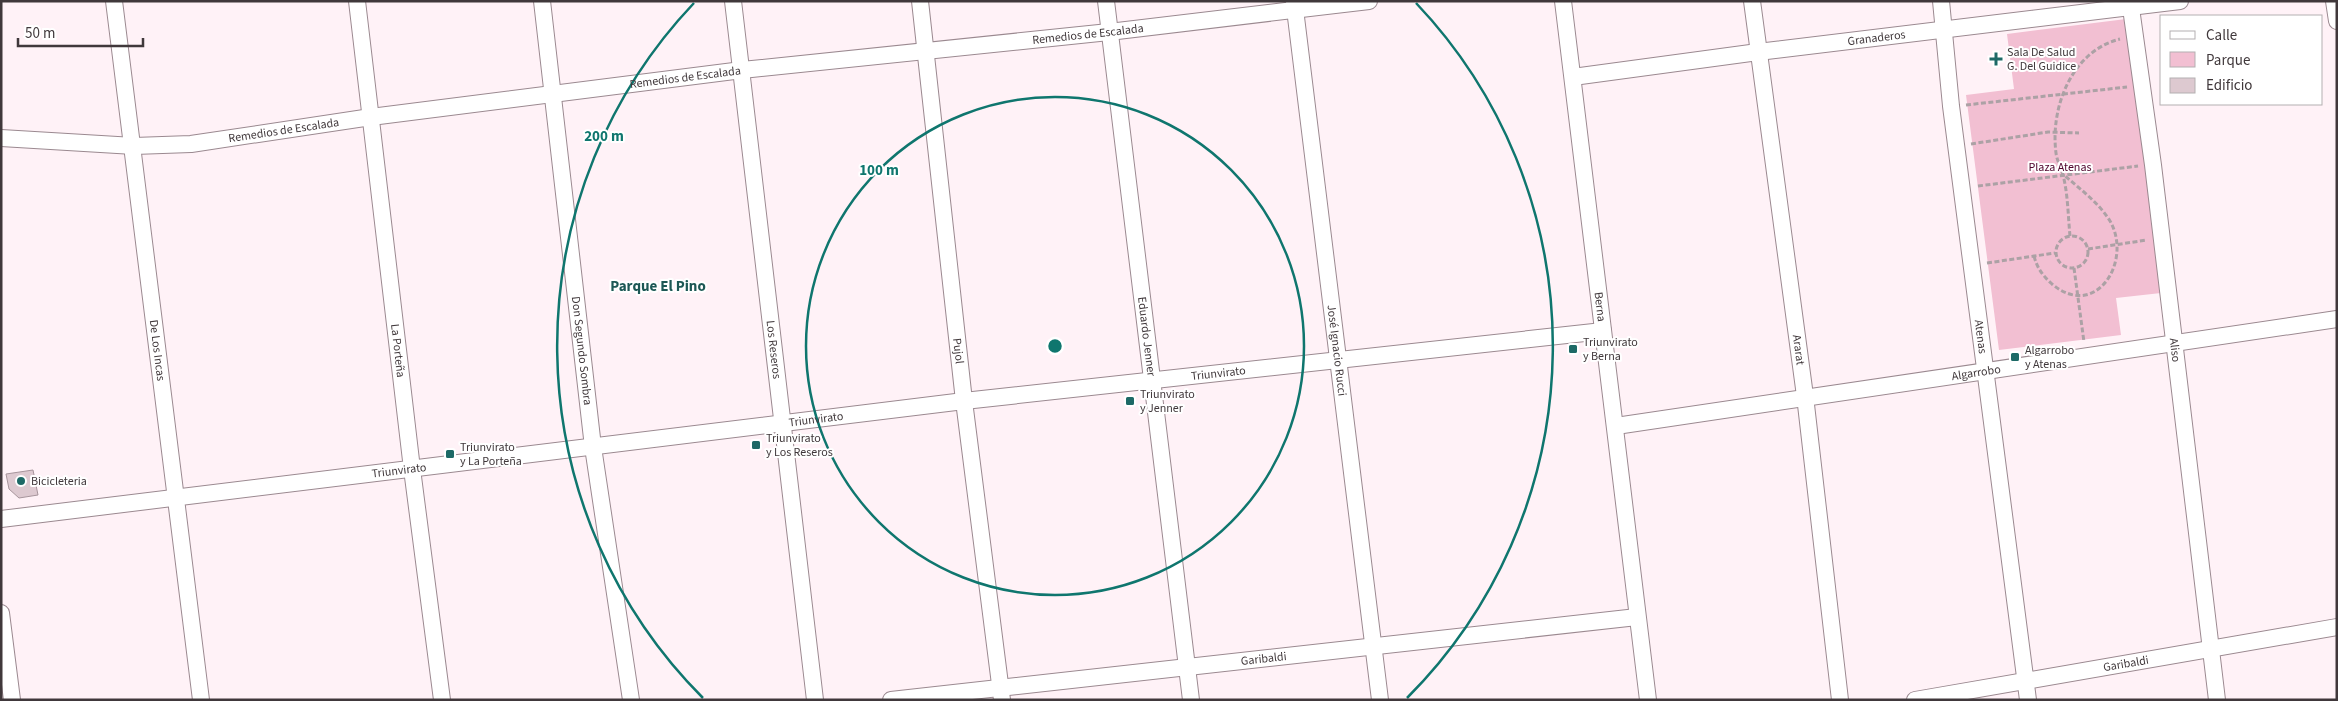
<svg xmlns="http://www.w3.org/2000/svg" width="2338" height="701" font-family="'Source Sans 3',sans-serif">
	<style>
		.green { fill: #f2bfd2 }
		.building { fill: #ddc9d0; stroke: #a7959c }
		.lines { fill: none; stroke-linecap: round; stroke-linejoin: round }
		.minor-casing { stroke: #9b8990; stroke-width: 18 }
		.path { stroke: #aca1a5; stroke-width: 3; stroke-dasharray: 5 2.5; stroke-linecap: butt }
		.minor { stroke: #fff; stroke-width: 16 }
		.ring { fill: none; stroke: #0f766e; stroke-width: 2.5 }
		.poi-dot { fill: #1d6966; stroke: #fff; stroke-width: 2 }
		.labels { text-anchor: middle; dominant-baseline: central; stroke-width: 4; stroke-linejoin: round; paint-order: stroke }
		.street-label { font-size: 12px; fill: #40383b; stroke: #fff }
		.poi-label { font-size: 12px; fill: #40383b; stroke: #fff; text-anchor: start }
		.park-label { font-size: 12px; fill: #4f052d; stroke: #fff }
		.quarter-label { font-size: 15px; font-weight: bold; fill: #1d5855; stroke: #fff }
		.centre { fill: #0f766e; stroke: #fff; stroke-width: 2.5 }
		.ring-label { font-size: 15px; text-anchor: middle; font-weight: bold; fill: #0f766e; stroke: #fff; stroke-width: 4; stroke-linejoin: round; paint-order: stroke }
	</style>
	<rect width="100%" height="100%" fill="#fff2f7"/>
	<polygon class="green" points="2126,19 2161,293 2116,298 2121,335 1999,350 1966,95 2014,89 2007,34"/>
	<polygon class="building" points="33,470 38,495 19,498 9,489 6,474"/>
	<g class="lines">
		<defs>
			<g id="minor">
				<path id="s1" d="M114 1 201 700"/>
				<path id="s2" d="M357 1 412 469 442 700"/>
				<path id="s3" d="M542 1 593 447 631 700"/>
				<path id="s4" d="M733 1 815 700"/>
				<path id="s5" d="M920 1 964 401 1002 700"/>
				<path id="s6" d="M1106 1 1191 700"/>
				<path id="s7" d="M1294 1 1380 700"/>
				<path id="s8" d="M1563 1 1648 700"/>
				<path id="s9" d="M1752 1 1805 396 1840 700"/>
				<path id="s10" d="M1941 1 1951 106 2028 700"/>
				<path id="s11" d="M2130 1 2153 165 2217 700"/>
				<polyline points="2334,1 2337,21"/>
				<path id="s12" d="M1573 77 1758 52 2180 1"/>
				<path id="s13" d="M1 138 134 146 191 144 371 117 742 70 1109 32 1369 1"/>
				<path id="s14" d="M1616 426 2337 319"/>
				<path id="s15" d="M1 519 964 401 1603 331"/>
				<polyline points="1,613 12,700"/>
				<path id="s16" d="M891 700 1637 617"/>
				<path id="s17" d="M1915 700 2337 627"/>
			</g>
		</defs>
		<use href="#minor" class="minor-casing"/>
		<g class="path">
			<polyline points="1966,105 2127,87"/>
			<polyline points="1971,144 2048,132 2079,133"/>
			<polyline points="1978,186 2138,166"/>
			<circle cx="2072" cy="252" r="16"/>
			<path d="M2070 236C2068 216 2068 194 2063 175 2061 167 2057 161 2056 153 2050 107 2072 51 2120 39"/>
			<polyline points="2088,249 2147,240"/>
			<path d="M2034 256C2037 268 2043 276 2052 284 2096 321 2133 261 2110 221 2099 203 2080 189 2064 175"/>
			<polyline points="1987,263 2055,253"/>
			<polyline points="2074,268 2084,342"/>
		</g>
		<use href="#minor" class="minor"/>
	</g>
	<g class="ring">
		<circle cx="1055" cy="346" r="249"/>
		<path d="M703 698A498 498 0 0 1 694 3M1416 3A498 498 0 0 1 1407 698"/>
	</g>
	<g class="poi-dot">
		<path d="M1993.5 51.5h5v5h5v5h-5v5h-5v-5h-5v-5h5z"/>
		<rect x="1568" y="344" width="10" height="10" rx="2.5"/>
		<rect x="2010" y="352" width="10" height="10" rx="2.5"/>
		<rect x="1125" y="396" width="10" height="10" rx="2.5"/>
		<rect x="751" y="440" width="10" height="10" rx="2.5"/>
		<rect x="445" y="449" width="10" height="10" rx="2.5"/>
		<circle cx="21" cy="481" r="5"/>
	</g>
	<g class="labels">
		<g class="street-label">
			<text stroke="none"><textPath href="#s13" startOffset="1094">Remedios de Escalada</textPath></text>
			<text stroke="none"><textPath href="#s12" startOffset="306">Granaderos</textPath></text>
			<text stroke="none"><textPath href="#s13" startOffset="689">Remedios de Escalada</textPath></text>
			<text stroke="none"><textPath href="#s13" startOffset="284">Remedios de Escalada</textPath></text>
			<text stroke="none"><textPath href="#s8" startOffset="308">Berna</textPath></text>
			<text stroke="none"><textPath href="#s6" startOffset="338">Eduardo Jenner</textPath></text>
			<text stroke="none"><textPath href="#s10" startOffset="338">Atenas</textPath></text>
			<text stroke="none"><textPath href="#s1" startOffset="352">De Los Incas</textPath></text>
			<text stroke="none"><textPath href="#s4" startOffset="351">Los Reseros</textPath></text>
			<text stroke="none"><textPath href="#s9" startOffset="352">Ararat</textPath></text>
			<text stroke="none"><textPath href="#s11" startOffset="352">Aliso</textPath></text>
			<text stroke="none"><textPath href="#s2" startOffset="352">La Porteña</textPath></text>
			<text stroke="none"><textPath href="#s3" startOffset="352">Don Segundo Sombra</textPath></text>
			<text stroke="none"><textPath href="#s5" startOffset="352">Pujol</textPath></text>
			<text stroke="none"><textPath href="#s7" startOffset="352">José Ignacio Rucci</textPath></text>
			<text stroke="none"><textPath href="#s15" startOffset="1226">Triunvirato</textPath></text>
			<text stroke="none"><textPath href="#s14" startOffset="364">Algarrobo</textPath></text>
			<text stroke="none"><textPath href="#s15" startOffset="821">Triunvirato</textPath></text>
			<text stroke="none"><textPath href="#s15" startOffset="401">Triunvirato</textPath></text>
			<text stroke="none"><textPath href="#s16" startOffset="375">Garibaldi</textPath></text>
			<text stroke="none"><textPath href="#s17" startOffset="214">Garibaldi</textPath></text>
		</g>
		<g class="poi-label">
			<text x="2007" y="52">Sala De Salud<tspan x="2007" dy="14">G. Del Guidice</tspan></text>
			<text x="1583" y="342">Triunvirato<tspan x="1583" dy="14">y Berna</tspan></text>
			<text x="2025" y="350">Algarrobo<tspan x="2025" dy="14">y Atenas</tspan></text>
			<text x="1140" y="394">Triunvirato<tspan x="1140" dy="14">y Jenner</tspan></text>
			<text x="766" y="438">Triunvirato<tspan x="766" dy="14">y Los Reseros</tspan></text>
			<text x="460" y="447">Triunvirato<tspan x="460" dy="14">y La Porteña</tspan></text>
			<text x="31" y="481">Bicicleteria</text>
		</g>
		<g class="park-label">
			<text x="2060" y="167">Plaza Atenas</text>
		</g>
		<g class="quarter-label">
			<text x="658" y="286">Parque El Pino</text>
		</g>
	</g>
	<circle cx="1055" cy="346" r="8" class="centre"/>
	<g class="ring-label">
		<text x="604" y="141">200 m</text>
		<text x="879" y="175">100 m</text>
	</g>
	<rect width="2338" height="701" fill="none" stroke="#40383b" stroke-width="5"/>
	<rect x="2160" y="15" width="162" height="90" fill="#ffffff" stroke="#b3afb1"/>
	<rect x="2170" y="31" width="25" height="8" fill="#ffffff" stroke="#b3afb1"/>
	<text x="2206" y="40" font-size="15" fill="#40383b">Calle</text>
	<rect x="2170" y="52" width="25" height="15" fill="#f2bfd2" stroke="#b3afb1"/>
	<text x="2206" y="65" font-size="15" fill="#40383b">Parque</text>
	<rect x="2170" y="78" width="25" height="15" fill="#ddc9d0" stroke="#b3afb1"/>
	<text x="2206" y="90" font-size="15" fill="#40383b">Edificio</text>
	<path d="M18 38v8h125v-8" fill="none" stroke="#40383b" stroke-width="2.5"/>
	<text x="25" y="38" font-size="15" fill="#40383b" stroke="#ffffff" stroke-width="4" paint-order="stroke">50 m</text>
</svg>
